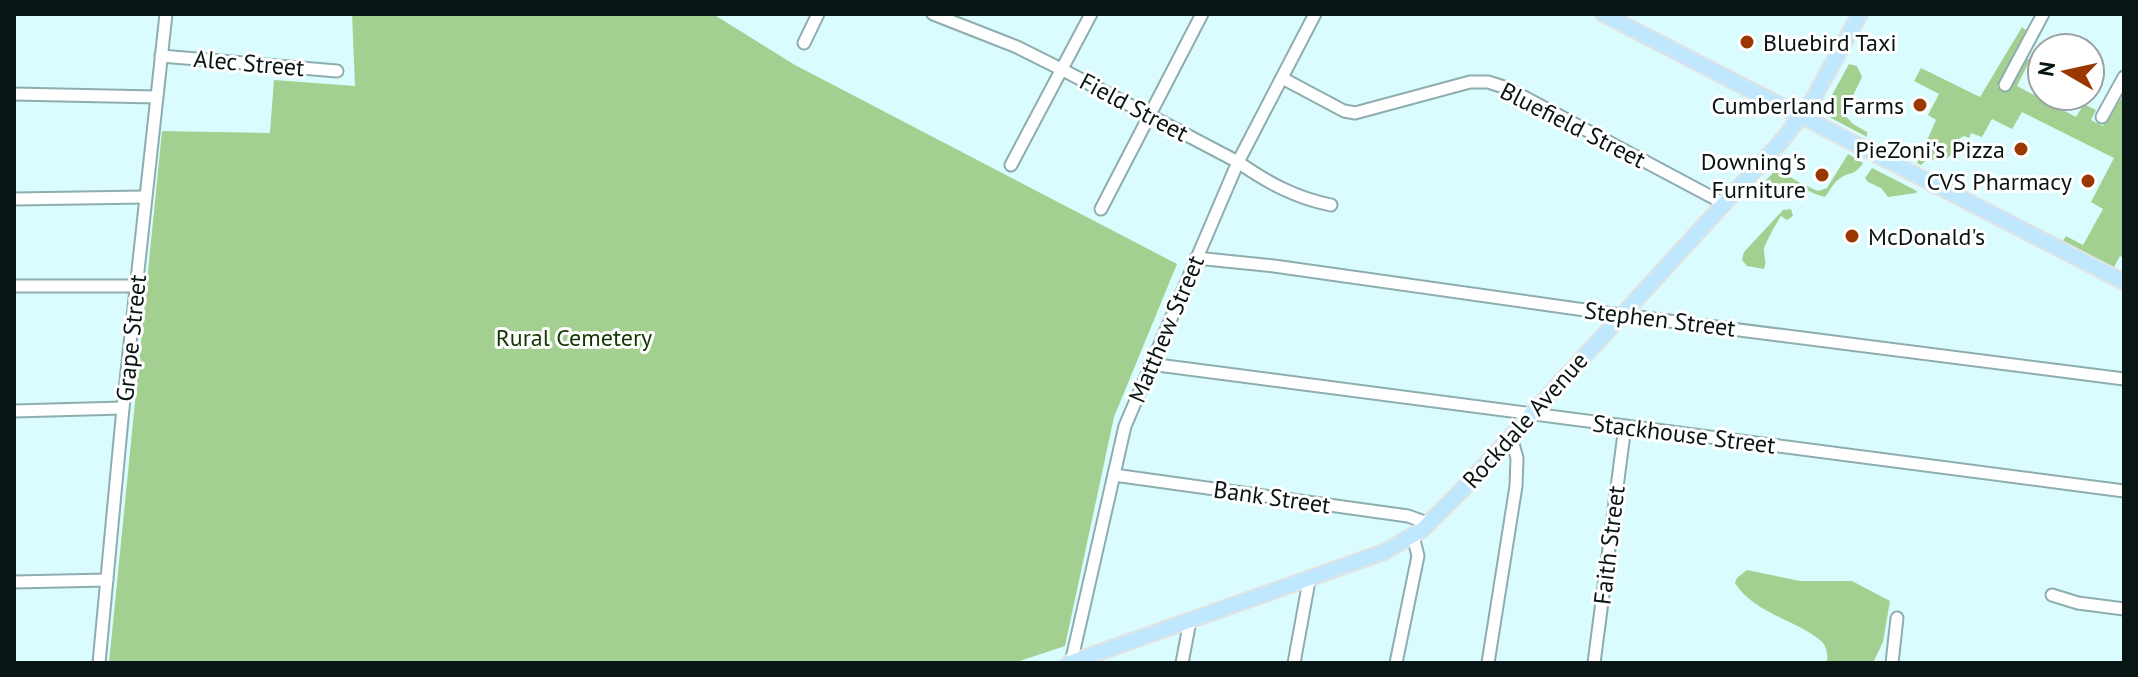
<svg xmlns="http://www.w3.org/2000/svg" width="2138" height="677" font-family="'PT Sans',sans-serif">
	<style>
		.green { fill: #a3d090 }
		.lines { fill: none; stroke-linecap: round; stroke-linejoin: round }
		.minor-casing { stroke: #8eadaf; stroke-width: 15 }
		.major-casing { stroke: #e1e3e3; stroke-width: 18 }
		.minor { stroke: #fff; stroke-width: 11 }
		.major { stroke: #bfe8fe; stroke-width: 14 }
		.poi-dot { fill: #9b3700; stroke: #fff; stroke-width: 3 }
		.labels { text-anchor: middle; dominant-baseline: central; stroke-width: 6; stroke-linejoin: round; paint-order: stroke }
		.poi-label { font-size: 24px; fill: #091515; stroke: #fff; text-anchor: end }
		.street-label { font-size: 24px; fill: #091515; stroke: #fff }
		.park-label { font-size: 24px; fill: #123700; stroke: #fff }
	</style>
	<rect width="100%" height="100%" fill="#dafcfe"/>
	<g class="green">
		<polygon points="352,14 713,14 795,65 1177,264 1114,417 1065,646 1014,663 109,663 162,131 270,133 274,80 355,86"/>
		<polygon points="2022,27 2026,30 1997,87 2006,92 2025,57 2030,60 2017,86 2076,117 2084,104 2096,110 2091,120 2103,126 2124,94 2124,258 2120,256 2114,267 2062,242 2066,236 2083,245 2103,209 2091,202 2114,158 2022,112 2012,129 1992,119 1982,137 1971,133 1969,138 1964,136 1957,140 1952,154 1946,159 1926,160 1921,165 1917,163 1936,120 1928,115 1939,94 1914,81 1921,68 1980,97"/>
		<polygon points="1849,64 1857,66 1862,77 1844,114 1853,124 1867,132 1867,137 1831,118 1828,114 1832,95"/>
		<path d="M1848 154 1863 163C1854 177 1849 171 1839 179 1834 182 1829 192 1825 197 1802 191 1792 177 1768 189L1763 183 1778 168C1785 176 1807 186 1818 191L1827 188Z"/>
		<polygon points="1872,168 1917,191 1916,193 1888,197 1881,188 1868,182 1865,178"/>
		<path d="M1791 209 1793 216 1787 220 1781 216C1778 220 1763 247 1764 250 1764 259 1767 260 1764 269L1747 266 1742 260 1744 252 1783 210Z"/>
		<path d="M1747 570 1800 581H1852L1890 601 1883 642 1873 663H1827C1828 654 1827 646 1820 640 1794 619 1754 613 1735 583L1737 578Z"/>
	</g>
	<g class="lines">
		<defs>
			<g id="minor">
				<path d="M933 14 1017 47 1063 70 1238 162C1268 183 1296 198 1331 205"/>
				<polyline points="804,43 818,14"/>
				<polyline points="161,56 337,71"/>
				<polyline points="1282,78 1344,111 1355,113 1470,82 1488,82 1507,88 1723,203"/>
				<polyline points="2005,85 2043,14"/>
				<polyline points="14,94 156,97"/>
				<polyline points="2102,117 2124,77"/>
				<polyline points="1011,165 1091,14"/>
				<polyline points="14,199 145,197"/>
				<polyline points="1101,209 1202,14"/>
				<polyline points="1196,258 1274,266 1606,313 2124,379"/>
				<polyline points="14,286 136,286"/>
				<polyline points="1150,364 2124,491"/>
				<polyline points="14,411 123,408"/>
				<polyline points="1114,475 1408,516 1430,524"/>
				<polyline points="14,582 107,580"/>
				<polyline points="2052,595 2078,603 2124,609"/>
				<polyline points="99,663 123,408 166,14"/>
				<polyline points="1071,663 1125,426 1238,162 1315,14"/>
				<polyline points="1182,663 1190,621"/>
				<polyline points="1294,663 1309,581"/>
				<polyline points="1396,663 1418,556 1413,536"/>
				<polyline points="1488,663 1516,486 1517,458 1511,437"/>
				<polyline points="1594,663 1625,426"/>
				<polyline points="1892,663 1897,618"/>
			</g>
			<g id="major">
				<polyline points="1603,14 2124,282"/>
				<polyline points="1069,663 1384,552 1422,530 1462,490 1785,137 1812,101 1860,14"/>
			</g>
		</defs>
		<use href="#minor" class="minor-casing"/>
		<use href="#major" class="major-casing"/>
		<use href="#minor" class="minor"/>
		<use href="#major" class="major"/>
	</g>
	<g class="poi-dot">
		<circle cx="1747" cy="42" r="8"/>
		<circle cx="1920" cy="105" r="8"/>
		<circle cx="2021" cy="149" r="8"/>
		<circle cx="1822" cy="175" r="8"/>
		<circle cx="2088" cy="181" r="8"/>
		<circle cx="1852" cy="236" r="8"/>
	</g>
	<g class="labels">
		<g class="poi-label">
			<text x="1763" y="42" text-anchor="start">Bluebird Taxi</text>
			<text x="1904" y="105">Cumberland Farms</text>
			<text x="2005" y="149">PieZoni's Pizza</text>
			<text x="1806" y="161">Downing's<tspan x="1806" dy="28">Furniture</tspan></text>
			<text x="2072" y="181">CVS Pharmacy</text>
			<text x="1868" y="236" text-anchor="start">McDonald's</text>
		</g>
		<g class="street-label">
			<text transform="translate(249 63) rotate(5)">Alec Street</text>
			<text transform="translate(1134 107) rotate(28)">Field Street</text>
			<text transform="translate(1573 125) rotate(27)">Bluefield Street</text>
			<text transform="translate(1660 319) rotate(7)">Stephen Street</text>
			<text transform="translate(1166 329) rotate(-67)">Matthew Street</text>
			<text transform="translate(131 338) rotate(-84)">Grape Street</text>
			<text transform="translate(1525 420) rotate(-48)">Rockdale Avenue</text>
			<text transform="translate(1684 434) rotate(7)">Stackhouse Street</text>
			<text transform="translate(1272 497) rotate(8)">Bank Street</text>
			<text transform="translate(1609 545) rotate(-83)">Faith Street</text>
		</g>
		<g class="park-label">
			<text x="574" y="337">Rural Cemetery</text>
		</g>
	</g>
	<rect width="2138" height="677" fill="none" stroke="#091515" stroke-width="32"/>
	<g transform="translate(2066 72) rotate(279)"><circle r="38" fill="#ffffff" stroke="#9da1a1" stroke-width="2"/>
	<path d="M0-6L14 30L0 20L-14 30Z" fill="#9b3700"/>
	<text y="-12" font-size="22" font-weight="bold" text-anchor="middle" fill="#091515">N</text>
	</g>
</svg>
